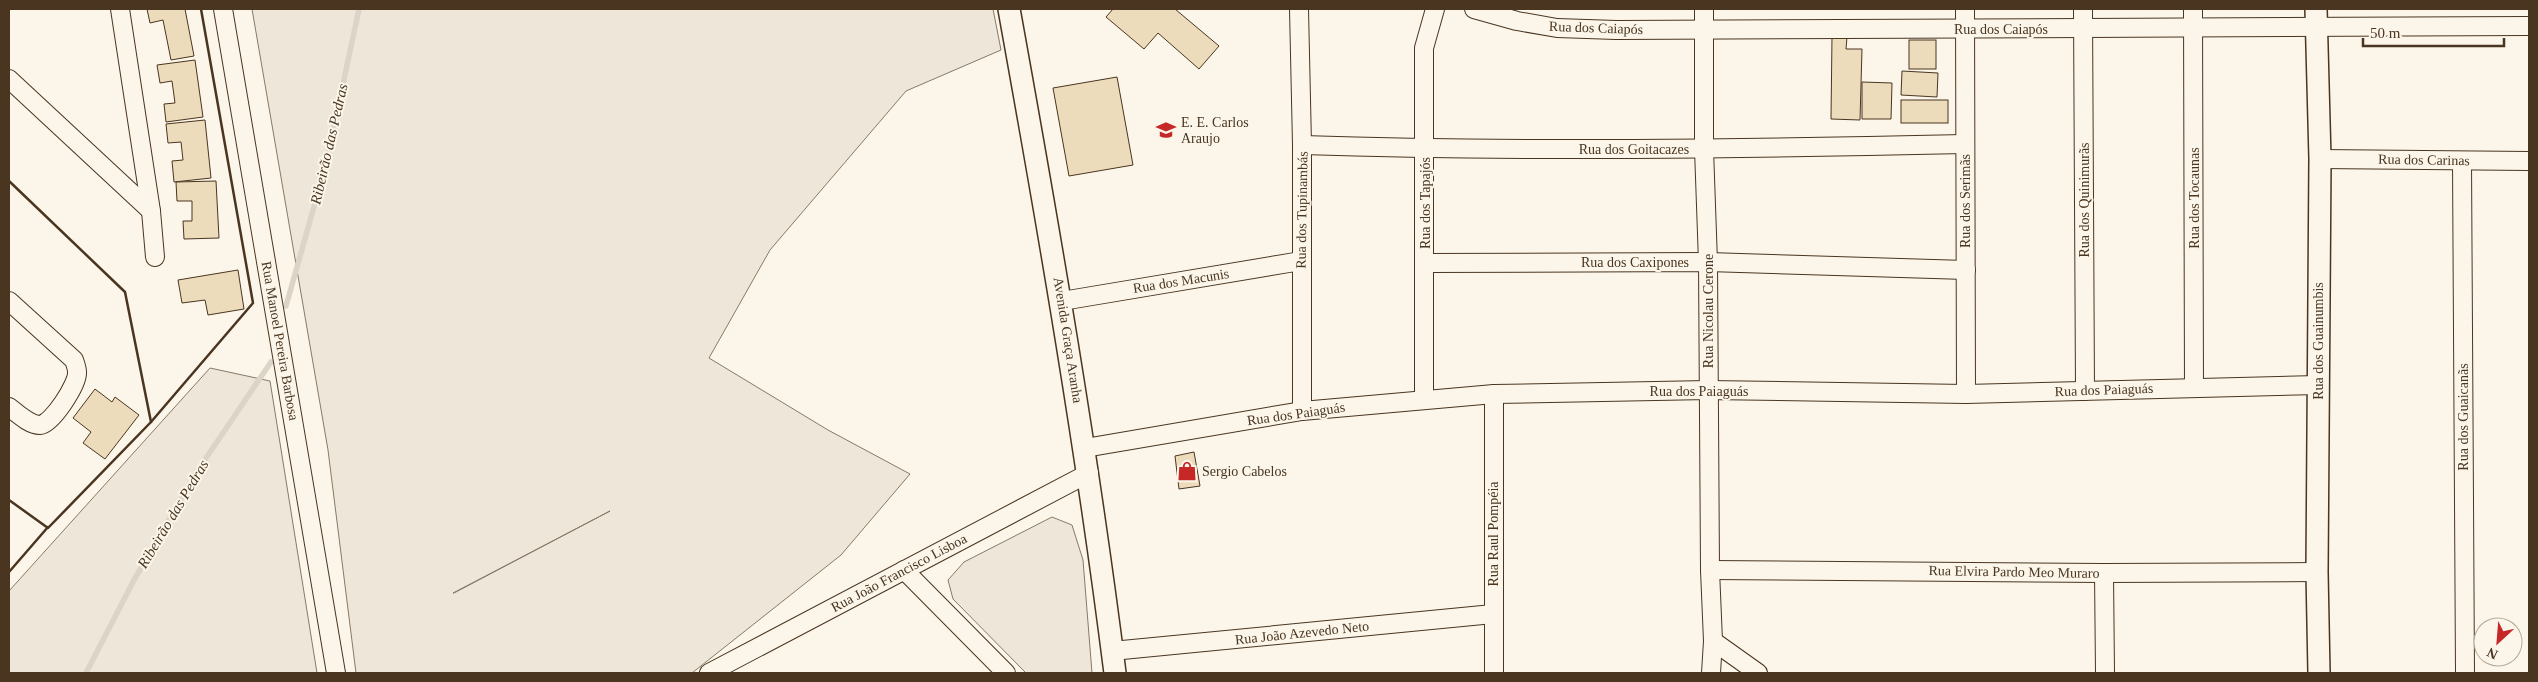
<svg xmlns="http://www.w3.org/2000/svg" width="2538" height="682" font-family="Georgia,serif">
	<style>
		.green { fill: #ede6d9; stroke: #887966; fill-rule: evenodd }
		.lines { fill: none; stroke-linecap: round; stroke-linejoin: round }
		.stream { stroke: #dcd4c6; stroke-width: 5.5 }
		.building { fill: #ecdcbc; stroke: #4a3520 }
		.minor-casing { stroke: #4a3520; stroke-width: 20 }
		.tertiary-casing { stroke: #4a3520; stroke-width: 24 }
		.minor { stroke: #fbf6e9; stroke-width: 18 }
		.tertiary { stroke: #fbf6e9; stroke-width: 21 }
		.wall { stroke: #4a3520; stroke-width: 2.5 }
		.labels { text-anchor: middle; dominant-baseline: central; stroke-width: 4; stroke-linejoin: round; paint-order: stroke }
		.street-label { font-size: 14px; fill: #4a3520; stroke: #fbf6e9 }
		.poi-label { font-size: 14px; fill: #4a3520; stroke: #fbf6e9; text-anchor: start }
		.water-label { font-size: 15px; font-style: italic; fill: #4a3520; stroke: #fbf6e9 }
	</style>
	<rect width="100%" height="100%" fill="#fbf6e9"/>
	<g class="green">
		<path d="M252 9H993L1001 50 906 91 770 250 709 358 828 430 910 474 841 555 692 673H356L328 450ZM610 511 454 593H453Z"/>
		<polygon points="210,368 270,381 317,673 9,673 9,591"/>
		<polygon points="1052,517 1072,525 1083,560 1092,673 1026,673 953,599 948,580 964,562"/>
	</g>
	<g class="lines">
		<g class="stream">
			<polyline points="286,306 326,164 359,9"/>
			<polyline points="86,673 134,580 198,470 271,362"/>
		</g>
	</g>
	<g class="building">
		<polygon points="147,9 185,9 194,56 171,60 163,20 150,23"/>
		<polygon points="1113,9 1175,9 1219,46 1199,69 1158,33 1144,49 1106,17"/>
		<polygon points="1832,36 1847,37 1846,49 1862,49 1860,120 1831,119"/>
		<rect x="1909" y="40" width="27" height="29"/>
		<polygon points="195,60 203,117 166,122 164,104 175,103 172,81 160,83 157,65"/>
		<polygon points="1902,71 1938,73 1937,97 1901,95"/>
		<polygon points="1117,77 1133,165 1069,176 1053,88"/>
		<polygon points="1862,82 1892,83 1891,119 1862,119"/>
		<rect x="1901" y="100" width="47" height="23"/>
		<polygon points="205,120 211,178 174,182 172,161 183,160 181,142 168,143 166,124"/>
		<polygon points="216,181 219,238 184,239 183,221 192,221 192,201 177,201 176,182"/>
		<polygon points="238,270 244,309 208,315 205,300 182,303 178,280"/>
		<polygon points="95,389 112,402 115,397 139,415 105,459 83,443 91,432 73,418"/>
		<polygon points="1194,452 1200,486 1179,489 1175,456"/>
	</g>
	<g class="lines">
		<defs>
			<g id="minor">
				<polyline points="120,9 151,211 155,257"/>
				<polyline points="223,9 336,673"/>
				<polyline points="1299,9 1302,145 1302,411"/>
				<polyline points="1474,9 1517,21 1557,28 1616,30 2529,26"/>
				<polyline points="1704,9 1704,149 1708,262 1710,570 1713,641 1711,673"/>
				<polyline points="1965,9 1966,394"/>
				<polyline points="2083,9 2085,391"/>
				<polyline points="2193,9 2194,388"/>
				<polyline points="9,79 151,211"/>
				<path d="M1302 145C1523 152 1744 149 1965 144"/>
				<polyline points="2320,159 2529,161"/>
				<polyline points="2462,161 2465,673"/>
				<polyline points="1425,263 1708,262 1966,270"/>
				<path d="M9 301 74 360C75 363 77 368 77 372 78 384 52 424 40 425 29 425 17 413 9 407"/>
				<polyline points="1062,301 1301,261"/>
				<polyline points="1494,394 1494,673"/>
				<polyline points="1424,399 1424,48 1435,9"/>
				<polyline points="1085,448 1302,411 1494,394 1708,390 1966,394 2318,385"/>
				<polyline points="904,570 1006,673"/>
				<polyline points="1710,570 2104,573 2317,572"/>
				<polyline points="2104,573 2105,673"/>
				<polyline points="1713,641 1758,673"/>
				<polyline points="1112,651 1493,614"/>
				<polyline points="709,673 1089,473"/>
			</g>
			<g id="tertiary">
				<path d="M1009 9C1049 230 1087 450 1115 673"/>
				<polyline points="2316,9 2320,159 2317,572 2319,673"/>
			</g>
		</defs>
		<use href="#minor" class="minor-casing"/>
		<use href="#tertiary" class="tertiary-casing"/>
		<use href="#minor" class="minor"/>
		<use href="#tertiary" class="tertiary"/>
		<g class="wall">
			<polyline points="9,181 125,292 151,422"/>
			<polyline points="9,500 48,528 151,422 253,303 201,9"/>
			<polyline points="9,572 48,527"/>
		</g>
	</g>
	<defs>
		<symbol id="school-bare" viewBox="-9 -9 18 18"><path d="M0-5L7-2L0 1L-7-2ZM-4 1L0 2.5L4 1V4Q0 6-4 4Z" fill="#c62828" stroke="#fbf6e9" stroke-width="2.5" paint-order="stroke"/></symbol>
		<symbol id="shop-bare" viewBox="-9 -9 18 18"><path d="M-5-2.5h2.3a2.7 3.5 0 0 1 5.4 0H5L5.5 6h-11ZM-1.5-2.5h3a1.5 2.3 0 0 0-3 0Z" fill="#c62828" stroke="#fbf6e9" stroke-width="2.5" paint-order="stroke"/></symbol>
	</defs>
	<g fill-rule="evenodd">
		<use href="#school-bare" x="1152" y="116" width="28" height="28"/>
		<use href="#shop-bare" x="1173" y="457" width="28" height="28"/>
	</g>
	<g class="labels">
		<g class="street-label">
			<text transform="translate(1596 28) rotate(2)">Rua dos Caiapós</text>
			<text x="2001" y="29">Rua dos Caiapós</text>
			<text x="1634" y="149">Rua dos Goitacazes</text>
			<text transform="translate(2424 160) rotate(1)">Rua dos Carinas</text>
			<text transform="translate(2194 198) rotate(-90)">Rua dos Tocaunas</text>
			<text transform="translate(2084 200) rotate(-90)">Rua dos Quinimurãs</text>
			<text transform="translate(1965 201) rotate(-90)">Rua dos Serimãs</text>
			<text transform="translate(1425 203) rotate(-90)">Rua dos Tapajós</text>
			<text transform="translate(1302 210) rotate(-89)">Rua dos Tupinambás</text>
			<text x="1635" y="262">Rua dos Caxipones</text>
			<text transform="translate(1181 281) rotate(-9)">Rua dos Macunis</text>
			<text transform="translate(1708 311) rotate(-90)">Rua Nicolau Cerone</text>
			<text transform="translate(1068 340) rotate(81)">Avenida Graça Aranha</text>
			<text transform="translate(280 341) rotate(80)">Rua Manoel Pereira Barbosa</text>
			<text transform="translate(2318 341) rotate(-90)">Rua dos Guainumbis</text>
			<text transform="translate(2104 390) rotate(-2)">Rua dos Paiaguás</text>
			<text x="1699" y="391">Rua dos Paiaguás</text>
			<text transform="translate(1296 414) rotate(-8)">Rua dos Paiaguás</text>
			<text transform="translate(2463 417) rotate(-90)">Rua dos Guaicanãs</text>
			<text transform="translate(1493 534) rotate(-90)">Rua Raul Pompéia</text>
			<text transform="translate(2014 572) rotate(1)">Rua Elvira Pardo Meo Muraro</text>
			<text transform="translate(899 573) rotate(-28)">Rua João Francisco Lisboa</text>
			<text transform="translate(1302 633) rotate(-6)">Rua João Azevedo Neto</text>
		</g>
		<g class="poi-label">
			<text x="1181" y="122">E. E. Carlos<tspan x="1181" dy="16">Araujo</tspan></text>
			<text x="1202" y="471">Sergio Cabelos</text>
		</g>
		<g class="water-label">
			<text transform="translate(329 144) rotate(-77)">Ribeirão das Pedras</text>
			<text transform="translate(173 514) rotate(-59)">Ribeirão das Pedras</text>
		</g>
	</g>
	<rect width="2538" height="682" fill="none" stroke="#4a3520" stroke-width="20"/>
	<g transform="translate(2498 642) rotate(206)"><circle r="24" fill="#fbf6e9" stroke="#b4a999"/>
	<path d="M0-4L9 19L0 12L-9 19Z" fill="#c62828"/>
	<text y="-8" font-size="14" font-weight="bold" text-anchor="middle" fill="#4a3520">N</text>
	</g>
	<path d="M2363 38v8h141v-8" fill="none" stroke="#4a3520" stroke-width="2.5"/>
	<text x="2370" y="38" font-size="15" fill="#4a3520" stroke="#fbf6e9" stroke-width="4" paint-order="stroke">50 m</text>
</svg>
